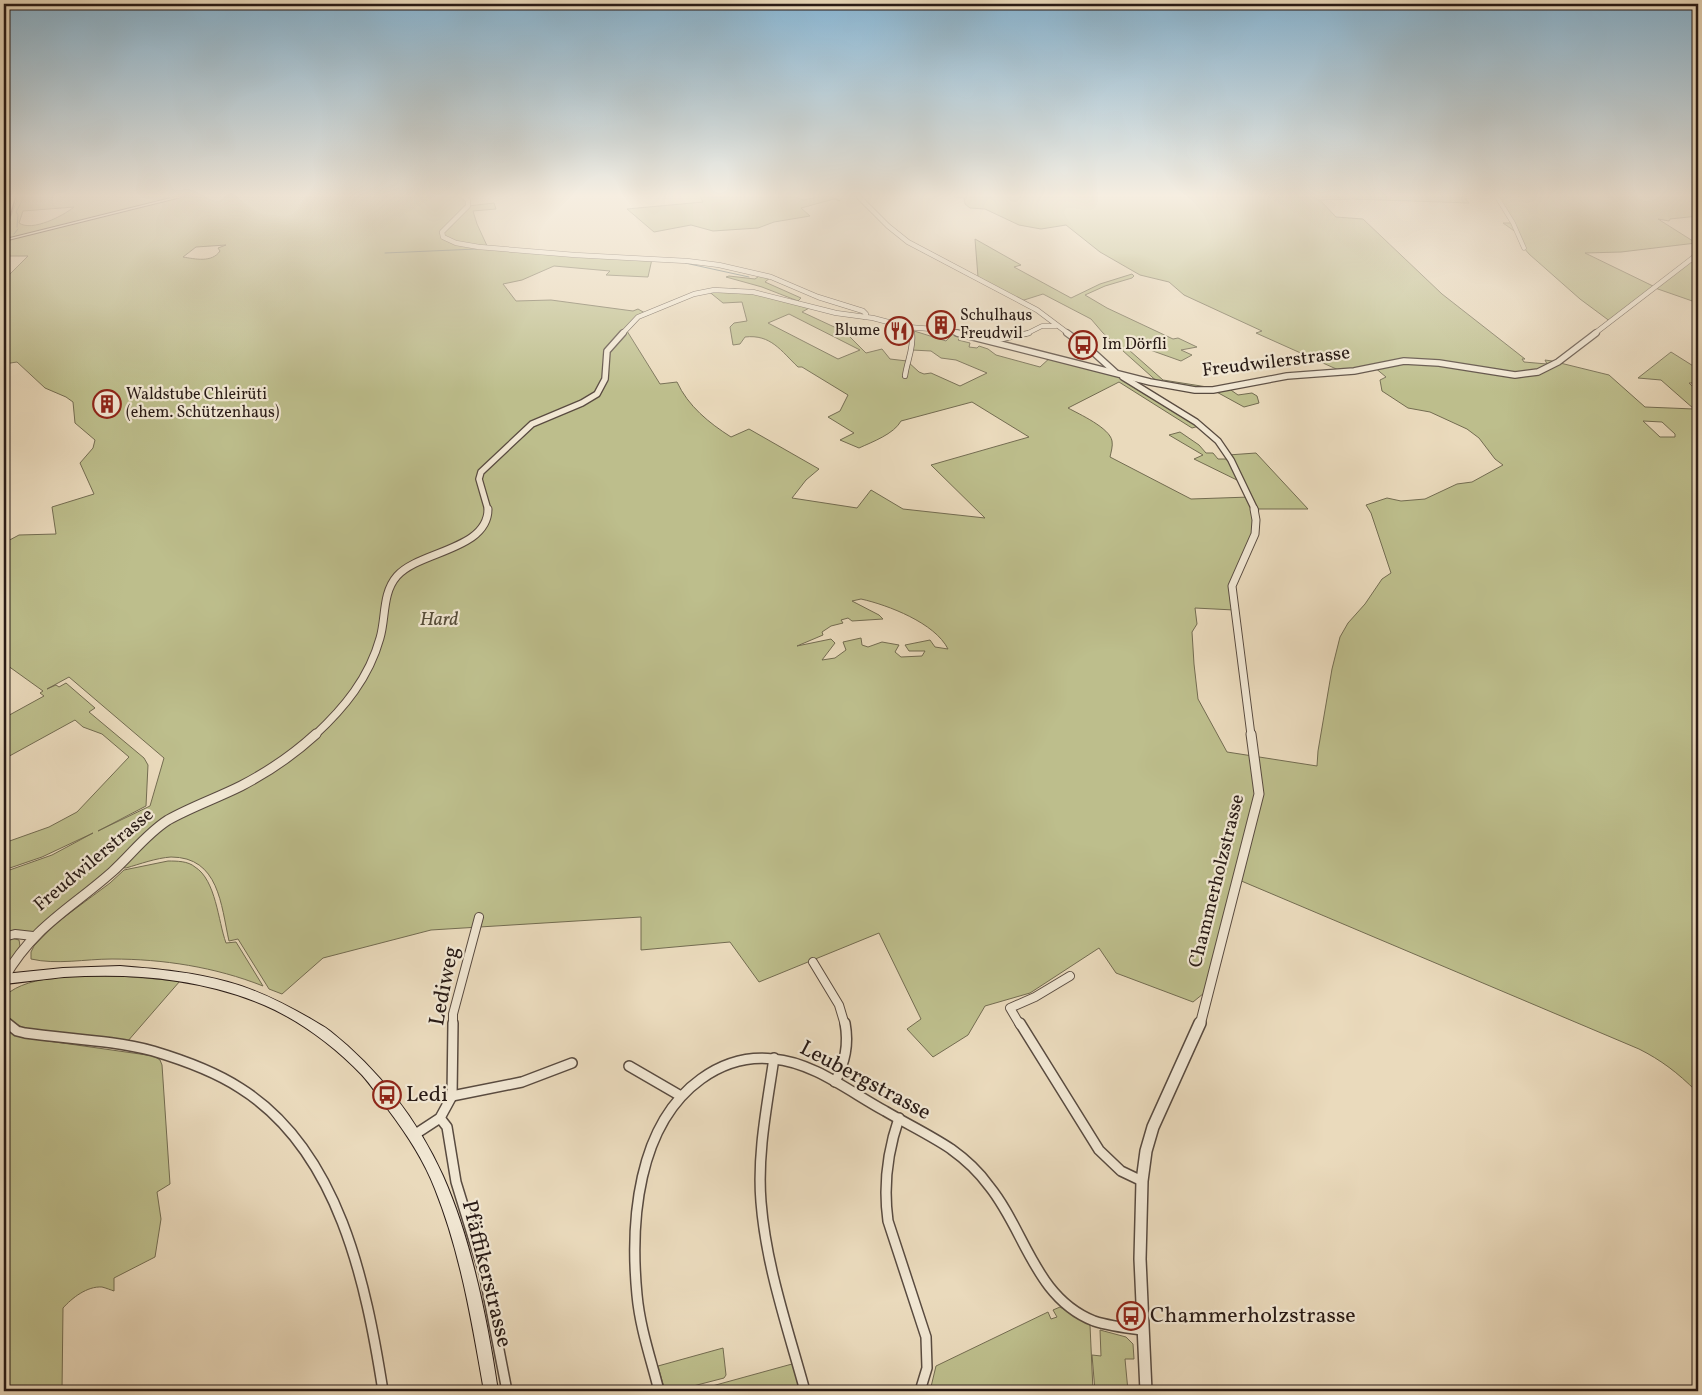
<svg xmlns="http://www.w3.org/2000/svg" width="1702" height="1395" font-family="Vollkorn,serif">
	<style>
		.green { fill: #bdbe8c; stroke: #736c51; fill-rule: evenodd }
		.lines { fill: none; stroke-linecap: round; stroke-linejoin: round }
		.stream { stroke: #6c7a77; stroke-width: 1 }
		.minor-far3-casing { stroke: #594b40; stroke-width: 5 }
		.minor-far2-casing { stroke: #594b40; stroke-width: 6 }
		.minor-far1-casing { stroke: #594b40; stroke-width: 10 }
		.minor-casing { stroke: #594b40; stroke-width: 12 }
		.tertiary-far4-casing { stroke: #594b40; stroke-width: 5.5 }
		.tertiary-far3-casing { stroke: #594b40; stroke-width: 8 }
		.tertiary-far2-casing { stroke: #594b40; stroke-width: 9 }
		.tertiary-far1-casing { stroke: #594b40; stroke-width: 11 }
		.tertiary-casing { stroke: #594b40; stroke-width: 14 }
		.secondary-casing { stroke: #291b16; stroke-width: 2 }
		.motorway-casing { stroke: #291b16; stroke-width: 3 }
		.minor-far3 { stroke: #f1e7d3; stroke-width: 4 }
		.minor-far2 { stroke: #f1e7d3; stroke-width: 4.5 }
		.minor-far1 { stroke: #f1e7d3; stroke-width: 8 }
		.minor { stroke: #f1e7d3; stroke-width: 9 }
		.tertiary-far4 { stroke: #f1e7d3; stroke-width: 4.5 }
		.tertiary-far3 { stroke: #f1e7d3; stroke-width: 5.5 }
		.tertiary-far2 { stroke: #f1e7d3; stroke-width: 7 }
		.tertiary-far1 { stroke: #f1e7d3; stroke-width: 9 }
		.tertiary { stroke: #f1e7d3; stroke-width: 11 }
		.secondary { fill: #f1e7d3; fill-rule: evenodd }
		.motorway { fill: #e5bd7e; fill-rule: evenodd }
		.labels { text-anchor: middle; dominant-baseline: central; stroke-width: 4.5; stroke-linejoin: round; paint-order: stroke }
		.far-poi-label { font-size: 16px; fill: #291b16; stroke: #f1e7d3; text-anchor: start }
		.street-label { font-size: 19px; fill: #291b16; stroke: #f1e7d3 }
		.park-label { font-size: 19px; font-style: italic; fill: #554c39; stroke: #f1e7d3 }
		.near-street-label { font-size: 22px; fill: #291b16; stroke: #f1e7d3 }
		.near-poi-label { font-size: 22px; fill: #291b16; stroke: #f1e7d3; text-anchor: start }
	</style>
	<rect width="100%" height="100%" fill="#eadabc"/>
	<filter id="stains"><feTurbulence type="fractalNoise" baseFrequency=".004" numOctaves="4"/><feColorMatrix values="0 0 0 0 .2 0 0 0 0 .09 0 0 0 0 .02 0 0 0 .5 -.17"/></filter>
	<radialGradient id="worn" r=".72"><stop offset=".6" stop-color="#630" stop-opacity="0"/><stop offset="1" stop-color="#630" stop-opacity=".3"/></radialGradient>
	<g class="green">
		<path d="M16 197H464L468 206 494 203 496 209 473 211 477 224 488 248 652 259 648 277 606 275 610 271 554 266 522 280 503 284 516 301 551 300 633 311 638 309 645 313 627 331 660 384 677 382C688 406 709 423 731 437L749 429 819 469 806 480 792 498 857 508 871 490 903 509 985 518 931 465 1029 437 972 402 901 421C894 434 872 442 859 448L840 440 854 433 828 417 840 411 848 395 802 367H798C781 351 771 334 745 337L740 344 733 345 730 327 734 323 747 321 742 302 723 303 707 290 735 289 811 307 802 312 845 332 866 353 882 349 890 359 907 361 919 372 924 374 931 373 960 386 987 373 956 360 941 358 931 351 912 350 911 330 946 341 955 332 963 334 958 340 970 343 969 347 977 348 979 346 988 349 996 355 1040 367 1052 356 1115 373 1199 426 1192 428 1119 382 1068 408C1079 414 1110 428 1112 441 1113 446 1111 452 1110 457L1191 499 1250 497 1243 483 1194 459 1203 455 1169 435 1180 432 1199 445 1206 453H1213L1218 459H1229L1228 455 1256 453 1308 509H1255L1256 525 1235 573 1234 610 1195 608 1197 624 1192 632 1194 664 1198 699 1227 752 1317 766 1318 751 1332 669 1340 637 1348 623 1365 604 1382 579 1391 573 1371 513 1366 505 1387 498 1401 501 1425 499 1457 484 1472 482 1503 465 1495 459 1479 438 1467 429 1430 412 1408 408 1382 391 1380 380 1386 377 1374 367 1343 372 1256 333 1262 331 1184 295 1169 282 1140 275 1100 252 1066 225 1041 229 1019 225 985 209 970 208 965 204 964 198 954 197H1464L1469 203 1353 199 1320 200 1336 217 1363 219 1442 294 1525 359H1522L1524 362 1547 364 1545 360 1552 361 1609 375 1645 407 1694 409 1661 380 1638 378 1671 352 1698 369V383H1689L1698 392V1090L1696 1091C1678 1073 1661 1060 1639 1049L1239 880 1209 989 1193 1002 1116 973 1099 948 1030 993 985 1006 968 1035 933 1057 907 1029 921 1019 879 933 759 982 730 942 641 950V917L431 930 323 958 282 994 269 989 238 939 229 941C221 905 219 857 171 857 156 858 140 864 126 868L118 867 33 936 4 937V872L52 855 93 833 42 857 4 870V843L49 827 77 812 129 757 102 734 83 727 75 720 4 759V718L44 696 40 693 43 691 4 663V543L19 535 56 534 52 507 94 494 80 463 93 448 95 440 75 423 73 402 66 397 45 388 17 362 4 364V280L28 256H4V242L9 240 4 237V234L17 200ZM74 207C63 216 32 232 19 223L23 211ZM226 245 218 248 220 251C212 263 195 259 183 257L196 247ZM789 314 860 350 838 359 768 323ZM1643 421 1662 422 1675 434V437H1660ZM861 599C888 605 935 623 948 649L935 647 930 640 905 645 909 651H925L922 656 901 657 895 652 899 645 882 642 868 647 862 645 861 638 843 642 846 650 835 658 822 660 835 643 831 639 797 646 823 635 822 632 831 626 843 623 841 620 848 618 852 621 883 619 879 615 852 601ZM69 677 164 758 150 806 98 831 146 806 148 765 144 758 89 712 95 708 66 683 59 687 56 685 47 689Z"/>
		<path d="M700 197H796L803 200C815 198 829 193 840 201L834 199 801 208 810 216 774 222 758 228 713 231 691 225 654 232 627 209 703 202Z"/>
		<polygon points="1497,197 1688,197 1698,201 1698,216 1670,219 1669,221 1658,219 1696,243 1621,252 1585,253 1655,287 1698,254 1698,303 1655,288 1611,322 1580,299 1529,254 1524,248 1520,235 1503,223 1513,223"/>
		<polygon points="975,239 1021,265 1014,267 1071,298 1100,284 1132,274 1134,276 1132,278 1105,286 1085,295 1107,308 1173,339 1178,338 1197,347 1181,350 1192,355 1181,361 1139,346 1129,350 1163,380 1220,389 1228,388 1238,395 1252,393 1257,396 1259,403 1244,407 1213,390 1161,385 1103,333 1091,319 1043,294 1021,301 978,277"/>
		<polygon points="762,274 771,277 765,282 801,298 798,301 762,287 726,277 729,276 755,279"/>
		<path d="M168 861C177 861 188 861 195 867 216 880 218 921 226 943L236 942 263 986C215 967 163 959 112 959 85 959 57 965 31 959V952L34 946 55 924 110 883 124 870Z"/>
		<polygon points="11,938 19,940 20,946 10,961 4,962 4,940"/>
		<path d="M120 976 180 981 127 1042 27 1029C12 1024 1 1013 5 996 28 973 89 976 120 976Z"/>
		<path d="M4 1029 20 1037 154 1056 160 1060 162 1065 170 1184 157 1192 161 1219 155 1257 114 1278V1291C111 1290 106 1288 102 1287 87 1286 72 1298 63 1308L62 1391H4Z"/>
		<polygon points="1060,1307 1090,1325 1093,1391 930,1391 936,1366 1048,1312 1051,1319 1057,1317 1053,1310"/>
		<polygon points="1100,1330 1126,1337 1133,1344 1134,1359 1125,1359 1128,1391 1095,1391 1092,1355 1101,1356"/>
		<polygon points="723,1348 726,1375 724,1378 674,1391 665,1391 658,1366"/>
		<polygon points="792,1364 801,1391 694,1391"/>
	</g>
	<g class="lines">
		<g class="stream">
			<polyline points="17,227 18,215 16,212 23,199 21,198"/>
			<polyline points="14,234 18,229"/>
			<polyline points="4,249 10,242"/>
			<polyline points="385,253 477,249"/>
			<polyline points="685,263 749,277"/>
		</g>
		<defs>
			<g id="minor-far3">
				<polyline points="1497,197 1513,223 1524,248"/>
				<polyline points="1691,260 1698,263"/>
				<polyline points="911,327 912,334"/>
				<polyline points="1026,334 1042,326 1056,326"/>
			</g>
			<g id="minor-far2">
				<polyline points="993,341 1029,333"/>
				<path d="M905 376C907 361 914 348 912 333"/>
			</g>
			<g id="minor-far1">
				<polyline points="4,937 15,934 33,936"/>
				<polyline points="813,962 839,1005 845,1025"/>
				<polyline points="4,1021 9,1025"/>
				<polyline points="453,1025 453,1014 479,917"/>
				<polyline points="1020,1025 1010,1008 1035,997 1070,976"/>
			</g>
			<g id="minor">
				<path d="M7 1023 17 1031 25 1033C67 1039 112 1040 153 1051 183 1060 214 1071 240 1088 339 1150 366 1283 383 1391"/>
				<polyline points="1020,1023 1099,1150 1121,1171 1142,1181"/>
				<path d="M774 1058C767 1106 757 1154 761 1202 766 1266 788 1329 805 1391"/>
				<polyline points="629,1066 679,1095"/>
				<path d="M835 1082C845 1062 849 1045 845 1023"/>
				<polyline points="452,1096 522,1082 572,1063"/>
				<polyline points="440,1118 447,1127 456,1182 484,1273 507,1391"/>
				<path d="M899 1118C887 1153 883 1185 888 1221L926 1337 927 1368 920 1391"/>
				<polyline points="414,1135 440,1118 452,1096 453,1023"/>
				<path d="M659 1391C651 1359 640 1328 637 1295 630 1222 637 1125 701 1079 722 1064 747 1056 773 1059 813 1062 850 1092 885 1111 907 1124 930 1135 951 1149 965 1159 979 1172 989 1186 1025 1230 1035 1298 1094 1321 1109 1326 1126 1328 1142 1330"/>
			</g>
			<g id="tertiary-far4">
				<polyline points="464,197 468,200 468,206 442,232 443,237 456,243 479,247 575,255 687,261 719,265 771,277 818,297 863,311 866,314 865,317"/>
				<polyline points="859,197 888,226 908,242 1037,310 1069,334"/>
				<polyline points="622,334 638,317 694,294 714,290 753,292 836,313 873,318 907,327 945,330 962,334"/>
				<polyline points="1594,334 1698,254"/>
			</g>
			<g id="tertiary-far3">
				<polyline points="957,333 1150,382 1195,390 1213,390 1287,376 1354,371 1404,361 1439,363 1515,375 1538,372 1558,362 1596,333"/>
				<polyline points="1067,333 1093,352 1115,372"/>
				<polyline points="1123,377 1196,422 1218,441 1231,460 1255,510"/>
				<polyline points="488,510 479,479 481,472 532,424 582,403 597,394 605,379 607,351 623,333"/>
			</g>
			<g id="tertiary-far2">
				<path d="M315 735C344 708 369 678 380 638 386 618 382 593 397 576 419 551 488 550 488 509"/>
				<polyline points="1251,735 1232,586 1255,534 1256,520 1254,509"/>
			</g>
			<g id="tertiary-far1">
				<path d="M4 978C34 926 69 910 112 872 131 855 146 834 168 820 191 807 217 798 241 786 268 772 293 755 316 734"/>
				<polyline points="1200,1025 1259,794 1251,734"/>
			</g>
			<polyline id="tertiary" points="1146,1391 1140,1259 1142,1181 1146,1151 1153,1127 1200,1023"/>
			<g id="secondary">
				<polygon points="175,197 181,197 8,240 6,239"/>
				<path d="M120 966C157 969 193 972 228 982 258 990 285 1004 311 1019 317 1023 324 1026 330 1031 378 1069 418 1120 443 1176 471 1239 488 1322 498 1391H484C472 1323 461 1254 435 1189 424 1160 406 1133 387 1108 379 1097 371 1085 362 1075 337 1049 307 1026 275 1010 244 995 210 986 177 981 140 975 101 975 64 977 44 979 24 982 4 984V974L63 968Z"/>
			</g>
			<polygon id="motorway" points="9,197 15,197 7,223 4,225 4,214"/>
		</defs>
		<use href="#minor-far3" class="minor-far3-casing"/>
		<use href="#minor-far2" class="minor-far2-casing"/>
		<use href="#minor-far1" class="minor-far1-casing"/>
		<use href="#minor" class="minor-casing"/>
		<use href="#tertiary-far4" class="tertiary-far4-casing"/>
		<use href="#tertiary-far3" class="tertiary-far3-casing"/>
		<use href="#tertiary-far2" class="tertiary-far2-casing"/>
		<use href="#tertiary-far1" class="tertiary-far1-casing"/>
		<use href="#tertiary" class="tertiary-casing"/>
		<use href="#secondary" class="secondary-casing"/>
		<use href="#motorway" class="motorway-casing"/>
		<use href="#minor-far3" class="minor-far3"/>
		<use href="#minor-far2" class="minor-far2"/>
		<use href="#minor-far1" class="minor-far1"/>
		<use href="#minor" class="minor"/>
		<use href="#tertiary-far4" class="tertiary-far4"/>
		<use href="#tertiary-far3" class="tertiary-far3"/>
		<use href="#tertiary-far2" class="tertiary-far2"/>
		<use href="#tertiary-far1" class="tertiary-far1"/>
		<use href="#tertiary" class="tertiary"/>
		<use href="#secondary" class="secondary"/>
		<use href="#motorway" class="motorway"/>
	</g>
	<linearGradient id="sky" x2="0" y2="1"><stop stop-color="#88b6d4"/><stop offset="0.5" stop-color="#f6eee1"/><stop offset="1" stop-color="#f6eee1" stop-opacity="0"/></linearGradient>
	<rect width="1702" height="392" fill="url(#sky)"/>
	<defs>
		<symbol id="building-ring" viewBox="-11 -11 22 22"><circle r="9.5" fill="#f1e7d3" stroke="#8f2418" stroke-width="1.5"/><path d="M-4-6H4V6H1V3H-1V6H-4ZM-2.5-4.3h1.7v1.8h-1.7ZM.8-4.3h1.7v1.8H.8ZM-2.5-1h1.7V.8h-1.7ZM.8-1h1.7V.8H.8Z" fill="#8f2418"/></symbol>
		<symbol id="restaurant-ring" viewBox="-11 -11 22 22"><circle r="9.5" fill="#f1e7d3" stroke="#8f2418" stroke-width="1.5"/><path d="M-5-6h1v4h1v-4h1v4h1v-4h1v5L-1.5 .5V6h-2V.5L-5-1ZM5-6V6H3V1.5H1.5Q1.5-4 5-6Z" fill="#8f2418"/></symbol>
		<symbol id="bus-ring" viewBox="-11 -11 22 22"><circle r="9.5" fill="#f1e7d3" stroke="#8f2418" stroke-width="1.5"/><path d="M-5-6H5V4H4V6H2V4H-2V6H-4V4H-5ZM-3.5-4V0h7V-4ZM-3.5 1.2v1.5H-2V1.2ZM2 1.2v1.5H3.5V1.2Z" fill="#8f2418"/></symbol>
	</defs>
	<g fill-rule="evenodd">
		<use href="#building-ring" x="925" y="309" width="32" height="32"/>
		<use href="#restaurant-ring" x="883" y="315" width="32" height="32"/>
		<use href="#bus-ring" x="1067" y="329" width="32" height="32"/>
		<use href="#building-ring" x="91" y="388" width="32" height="32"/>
		<use href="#bus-ring" x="371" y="1079" width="32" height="32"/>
		<use href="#bus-ring" x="1115" y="1300" width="32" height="32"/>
	</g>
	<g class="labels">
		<g class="far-poi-label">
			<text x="960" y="316">Schulhaus<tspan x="960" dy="18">Freudwil</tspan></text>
			<text x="880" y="331" text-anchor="end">Blume</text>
			<text x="1102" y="345">Im Dörfli</text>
			<text x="126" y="395">Waldstube Chleirüti<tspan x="126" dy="18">(ehem. Schützenhaus)</tspan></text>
		</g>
		<g class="street-label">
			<text transform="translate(1276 362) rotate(-7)">Freudwilerstrasse</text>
			<text transform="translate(94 860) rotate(-40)">Freudwilerstrasse</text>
			<text transform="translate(1217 881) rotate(-76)">Chammerholzstrasse</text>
		</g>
		<g class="park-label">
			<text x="439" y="620">Hard</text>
		</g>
		<g class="near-street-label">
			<text transform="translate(445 986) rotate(-79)">Lediweg</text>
			<text transform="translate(865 1081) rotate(28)">Leubergstrasse</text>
			<text transform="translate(486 1274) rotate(76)">Pfäffikerstrasse</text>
		</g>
		<g class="near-poi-label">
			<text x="406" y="1095">Ledi</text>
			<text x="1150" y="1316">Chammerholzstrasse</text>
		</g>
	</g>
	<rect width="1702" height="1395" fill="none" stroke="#eadabc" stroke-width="20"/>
	<rect x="5" y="5" width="1692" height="1385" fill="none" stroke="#291b16" stroke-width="2.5"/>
	<rect x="10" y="10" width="1682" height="1375" fill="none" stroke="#291b16"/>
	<rect width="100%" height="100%" filter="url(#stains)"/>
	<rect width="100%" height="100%" fill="url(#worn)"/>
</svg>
